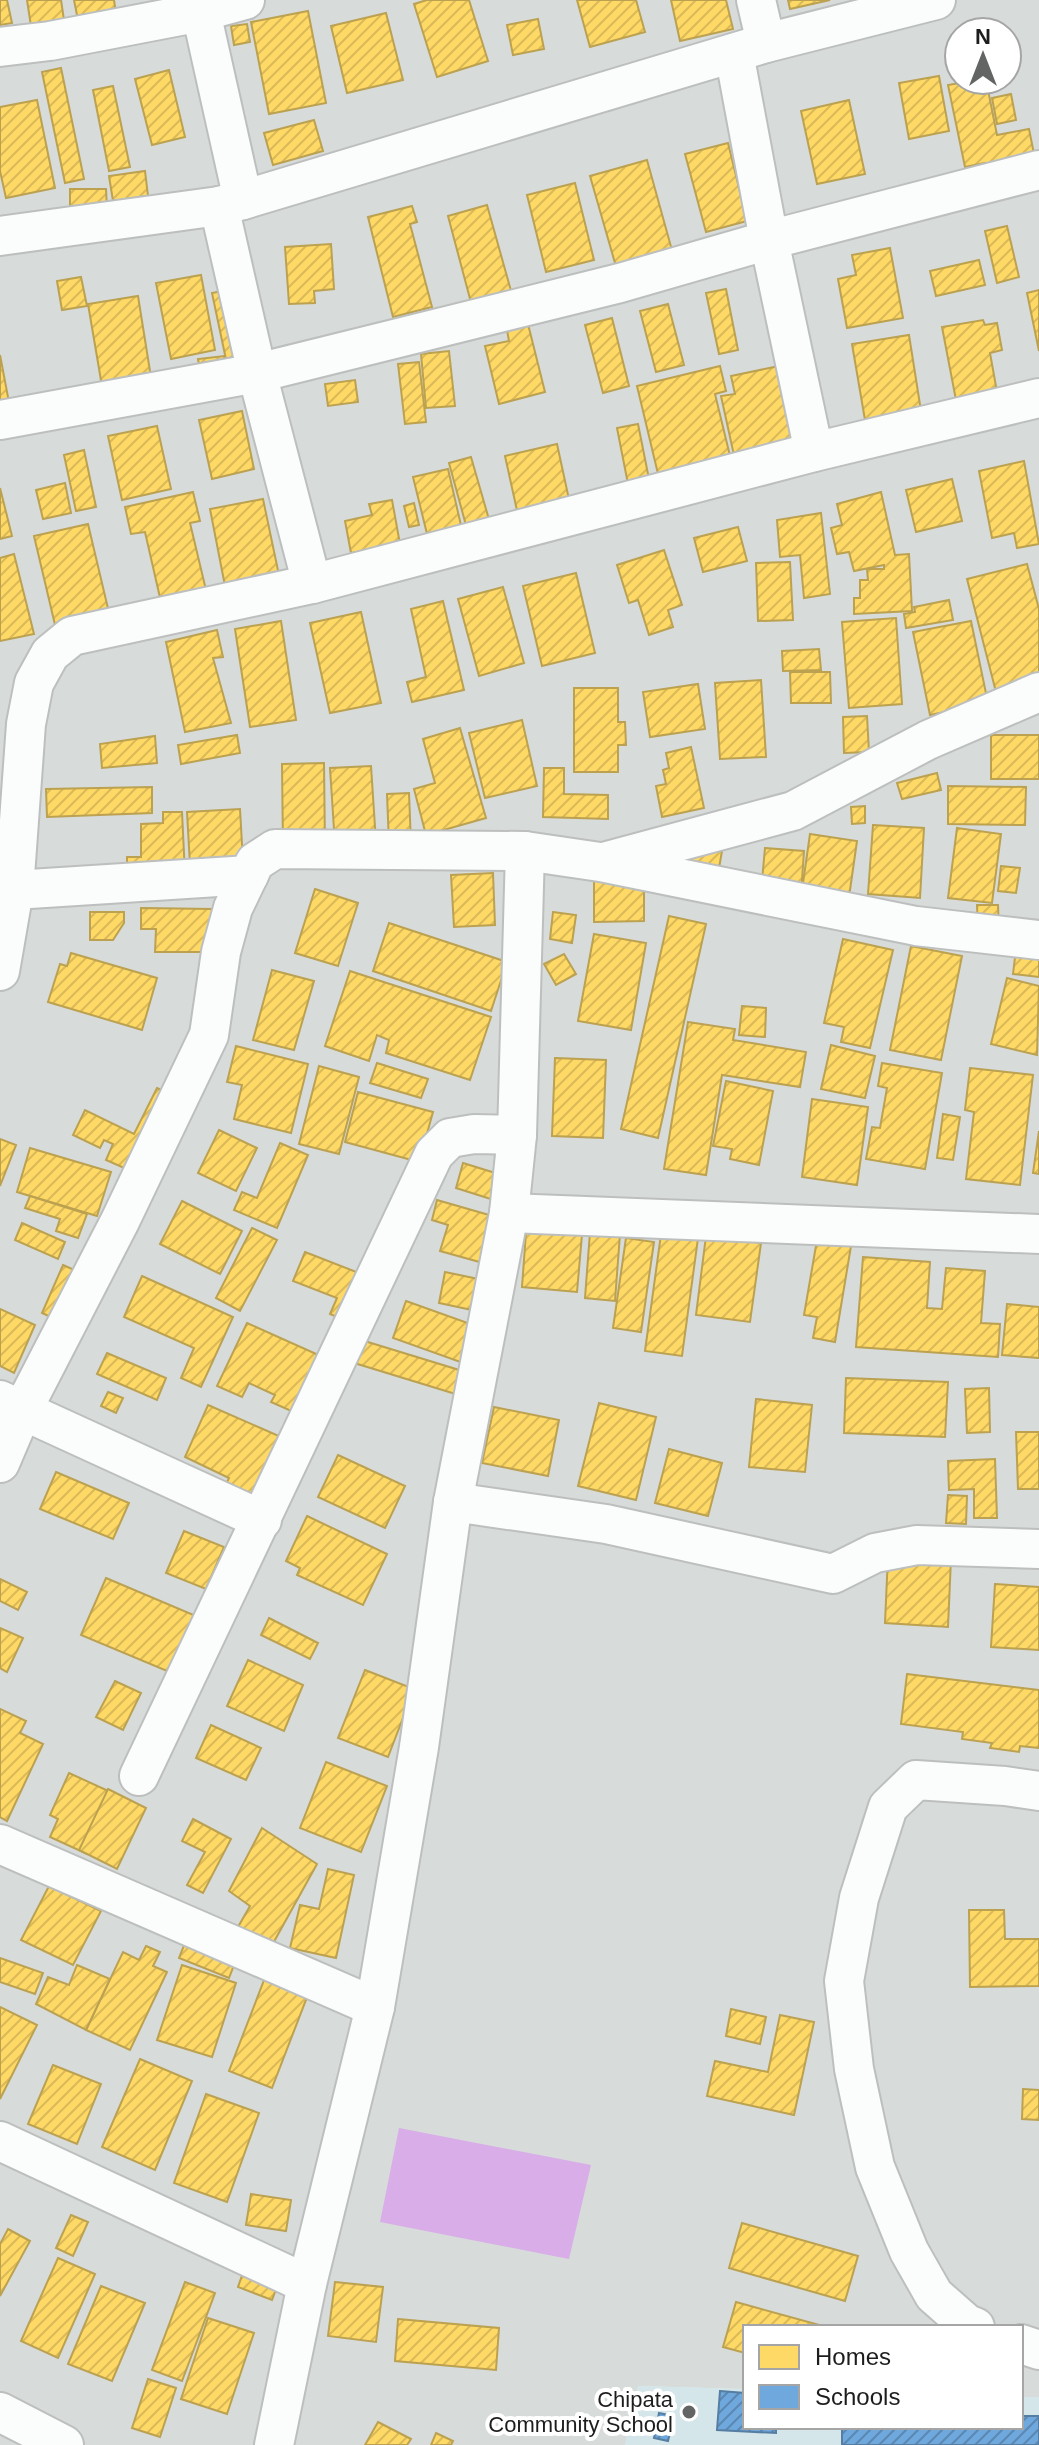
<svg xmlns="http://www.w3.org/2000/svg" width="1039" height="2445" font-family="Arial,sans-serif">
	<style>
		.residential { fill: #d7dbda; fill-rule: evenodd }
		.education { fill: #d4e6e9 }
		.pitch { fill: #d8ade8 }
		.homes { fill: url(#homes-hatch); stroke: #bba150; stroke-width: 2 }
		.schools { fill: url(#schools-hatch); stroke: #567ea3; stroke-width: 2 }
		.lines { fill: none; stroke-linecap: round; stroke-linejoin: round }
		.minor-casing { stroke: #bcbfbe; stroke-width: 42 }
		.minor { stroke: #fbfcfc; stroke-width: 38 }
		.poi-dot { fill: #636565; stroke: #fff; stroke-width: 3 }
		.labels { text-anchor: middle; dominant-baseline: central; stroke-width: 8; stroke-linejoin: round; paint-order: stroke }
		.poi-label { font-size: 22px; fill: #1d1d1d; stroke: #fff; text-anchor: end }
	</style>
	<defs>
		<pattern id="homes-hatch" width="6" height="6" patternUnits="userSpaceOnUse" patternTransform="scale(2)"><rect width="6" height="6" fill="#ffd966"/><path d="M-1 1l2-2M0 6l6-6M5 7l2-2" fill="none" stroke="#daba58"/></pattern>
		<pattern id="schools-hatch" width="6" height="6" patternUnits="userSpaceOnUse" patternTransform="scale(2)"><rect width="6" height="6" fill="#6fa8dc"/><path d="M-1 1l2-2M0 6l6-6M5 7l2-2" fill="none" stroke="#5b88b2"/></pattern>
	</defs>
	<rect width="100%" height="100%" fill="#e5eceb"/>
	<path class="residential" d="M0 0H1039V2397H1021V2327H745V2389L638 2386 625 2445H0ZM959 32H1007V80H959Z"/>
	<polygon class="education" points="638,2386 745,2389 745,2427 1021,2427 1021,2397 1039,2397 1039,2445 625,2445"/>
	<polygon class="pitch" points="399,2128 591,2165 569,2259 380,2222"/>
	<g class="homes">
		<polygon points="0,0 7,0 12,23 0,25"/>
		<polygon points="27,0 61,0 64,20 31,26"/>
		<polygon points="74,0 114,0 116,13 78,20"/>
		<polygon points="427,0 469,0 488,61 437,77 414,4"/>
		<polygon points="577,0 636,0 645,32 590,47"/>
		<polygon points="671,0 726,0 733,29 680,41"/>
		<polygon points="788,0 830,0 790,9"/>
		<polygon points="308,11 326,103 269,114 251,22"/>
		<polygon points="386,13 403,80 347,93 331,26"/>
		<polygon points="538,19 544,49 513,55 507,25"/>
		<polygon points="247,24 250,42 234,45 231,26"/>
		<polygon points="61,68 84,179 65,183 42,72"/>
		<polygon points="169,70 185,137 152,145 135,79"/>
		<polygon points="939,76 949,131 909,139 899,83"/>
		<polygon points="977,80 986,80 997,135 1029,129 1034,154 1001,160 1002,168 986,171 985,163 965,167 948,85"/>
		<polygon points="113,86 130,167 109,171 93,90"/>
		<polygon points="1011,94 1016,120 997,124 992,98"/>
		<polygon points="37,100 55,188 6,198 0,171 0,107"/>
		<polygon points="849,100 865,174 817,184 801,111"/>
		<polygon points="314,120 323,151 273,165 264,133"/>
		<polygon points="728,143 747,221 706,232 685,154"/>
		<polygon points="647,160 673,254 617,270 590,176"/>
		<polygon points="145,171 148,196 113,201 109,176"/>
		<polygon points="575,183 594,260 546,272 527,195"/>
		<polygon points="70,189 106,189 107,210 70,210"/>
		<polygon points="487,205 513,298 473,310 448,216"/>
		<polygon points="412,206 417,222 410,224 432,307 393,317 368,217"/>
		<polygon points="1007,226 1019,277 997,283 985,231"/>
		<polygon points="331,244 334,289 314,291 315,303 289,304 285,247"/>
		<polygon points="890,248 903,318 847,328 838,279 856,275 852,255"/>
		<polygon points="979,260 985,285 936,296 930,271"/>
		<polygon points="201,275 215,350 171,359 156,283"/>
		<polygon points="81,277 87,306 62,310 57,281"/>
		<polygon points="233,289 250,364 228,369 212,293"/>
		<polygon points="726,289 738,350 719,354 706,293"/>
		<polygon points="1039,290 1039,351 1027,293"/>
		<polygon points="138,296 153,390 104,398 88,304"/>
		<polygon points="668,304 684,365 656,372 640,311"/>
		<polygon points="612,318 629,386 603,393 585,325"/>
		<polygon points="527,320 545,392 499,404 485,346 509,341 506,325"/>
		<polygon points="983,320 985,325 997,323 1002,350 990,353 997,392 956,400 942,327"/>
		<polygon points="909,335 921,411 865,420 852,344"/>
		<polygon points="449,351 455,406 426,408 421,354"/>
		<polygon points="0,355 11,413 0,415"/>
		<polygon points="224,356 226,374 201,377 198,359"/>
		<polygon points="419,362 426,422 405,424 398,364"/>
		<polygon points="720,366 726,391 715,394 731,460 659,478 637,386"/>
		<polygon points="779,366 796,448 737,469 721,396 735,394 731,376"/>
		<polygon points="355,380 358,402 328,406 325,384"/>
		<polygon points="242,411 254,469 212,479 199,420"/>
		<polygon points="638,424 650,484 629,489 617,428"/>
		<polygon points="157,426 171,489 122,500 108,436"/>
		<polygon points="557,444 570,504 518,515 505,456"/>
		<polygon points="84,450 96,507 76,511 64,455"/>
		<polygon points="471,457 490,523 467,529 449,463"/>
		<polygon points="1024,461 1039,544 1017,548 1014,533 992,538 979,471"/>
		<polygon points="448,469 463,534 429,542 413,477"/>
		<polygon points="952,479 962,521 916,532 906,490"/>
		<polygon points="65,483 71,513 43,519 36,490"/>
		<polygon points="0,488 12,536 0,539"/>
		<polygon points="193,492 200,521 190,523 206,590 161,602 145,532 131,534 125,507"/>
		<polygon points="881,492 895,555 909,554 912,611 854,614 854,598 860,598 860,580 868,580 867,569 884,569 884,565 854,571 849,552 837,554 831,528 842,525 837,504"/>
		<polygon points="263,499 280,580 226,591 210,509"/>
		<polygon points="392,500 400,544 351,553 345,521 372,515 369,504"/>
		<polygon points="414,503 419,525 409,527 404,506"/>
		<polygon points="821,513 830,594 804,598 800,555 780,557 777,520"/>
		<polygon points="88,524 110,617 56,629 34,536"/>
		<polygon points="738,527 747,561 703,572 694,538"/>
		<polygon points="664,550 682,605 668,610 673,627 649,635 638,600 629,603 617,565"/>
		<polygon points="14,554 34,634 0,641 0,558"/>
		<polygon points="790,562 793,620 758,621 756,563"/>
		<polygon points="1027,564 1039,609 1039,681 996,692 967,579"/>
		<polygon points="576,573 595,653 542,666 523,586"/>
		<polygon points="503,587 524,663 479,676 458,599"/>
		<polygon points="949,600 953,620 906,628 904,614 915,612 914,607"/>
		<polygon points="443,601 464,690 412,702 407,682 426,677 411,609"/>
		<polygon points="361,612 381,703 330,713 310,623"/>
		<polygon points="896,618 902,704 849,708 842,622"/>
		<polygon points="281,621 296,720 250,727 235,629"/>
		<polygon points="971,621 988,703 930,715 913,632"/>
		<polygon points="217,630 223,657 213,658 231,723 185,732 166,642"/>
		<polygon points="819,649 821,670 783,671 782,651"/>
		<polygon points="790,672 830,672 831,703 791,703"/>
		<polygon points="761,680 766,757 720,759 715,683"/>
		<polygon points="698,684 705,729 650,737 643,692"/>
		<polygon points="574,688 618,688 618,722 625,722 626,745 618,745 618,772 574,772"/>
		<polygon points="867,716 869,752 844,753 843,717"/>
		<polygon points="522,720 537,786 485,798 469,733"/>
		<polygon points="460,728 486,818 426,835 414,789 435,783 423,739"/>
		<polygon points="237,735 240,753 181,764 178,745"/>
		<rect x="991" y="735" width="48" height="44"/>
		<polygon points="155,736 157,763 102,768 100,744"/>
		<polygon points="691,747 704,808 662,817 656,786 666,784 663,770 669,768 666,753"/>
		<polygon points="324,763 325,847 283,847 282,764"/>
		<polygon points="371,766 376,842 335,845 330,768"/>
		<polygon points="544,768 564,768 564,794 608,795 608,819 543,817"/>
		<polygon points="937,773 941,790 902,799 897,783"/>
		<polygon points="948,786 1026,787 1025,825 948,824"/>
		<polygon points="152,787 152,813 47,817 46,789"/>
		<polygon points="409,793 411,843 389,844 387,794"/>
		<polygon points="865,806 865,823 852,824 851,807"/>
		<polygon points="240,809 243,862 190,865 187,812"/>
		<polygon points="163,812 182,812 185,874 127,878 127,857 141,857 141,824 163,823"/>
		<polygon points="873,825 924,828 920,898 868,894"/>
		<polygon points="957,828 1001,834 992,903 948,898"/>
		<polygon points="810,834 857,841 849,897 802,890"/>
		<polygon points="691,840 723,845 717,880 685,874"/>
		<polygon points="765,848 804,851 801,895 761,892"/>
		<polygon points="1001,866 1020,868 1016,893 998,891"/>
		<polygon points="493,873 495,925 454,927 451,875"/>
		<polygon points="594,880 644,880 644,921 594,922"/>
		<polygon points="315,889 358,903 338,966 295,953"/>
		<polygon points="977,905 998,905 999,930 978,931"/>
		<polygon points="141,908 212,909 211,952 155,952 156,929 141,929"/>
		<polygon points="90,912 124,912 124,923 113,940 90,940"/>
		<polygon points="553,912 576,915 572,943 550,939"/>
		<polygon points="669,916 706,924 658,1138 621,1129"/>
		<polygon points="389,923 507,962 491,1011 373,971"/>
		<polygon points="594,934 646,943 631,1030 578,1021"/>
		<polygon points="843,939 893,950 870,1048 841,1042 844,1027 824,1023"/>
		<polygon points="1017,941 1039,944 1039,977 1013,974"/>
		<polygon points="911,946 962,956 941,1060 890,1050"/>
		<polygon points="71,953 157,978 142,1030 48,1002 60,964 67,966"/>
		<polygon points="564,954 576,974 556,985 544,964"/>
		<polygon points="272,970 314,981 294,1050 253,1040"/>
		<polygon points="350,971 491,1017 470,1080 386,1053 389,1040 377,1035 369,1061 325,1046"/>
		<polygon points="1007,978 1039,986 1037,1055 991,1044"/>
		<polygon points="742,1006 766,1008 765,1037 739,1035"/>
		<polygon points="688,1022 735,1029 733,1040 806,1052 800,1087 722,1075 706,1175 664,1169"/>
		<polygon points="831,1045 875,1056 865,1098 821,1089"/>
		<polygon points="236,1046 308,1064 291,1133 234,1119 242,1085 227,1082"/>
		<polygon points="555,1058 606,1060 603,1138 552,1136"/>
		<polygon points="377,1063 428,1079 421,1098 370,1083"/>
		<polygon points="882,1063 942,1073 925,1169 866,1159 872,1127 880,1128 887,1088 878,1086"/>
		<polygon points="319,1066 359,1077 339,1154 299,1144"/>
		<polygon points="970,1068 1033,1075 1020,1185 966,1179 974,1112 965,1110"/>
		<polygon points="726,1081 773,1091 759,1165 730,1159 732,1149 713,1146"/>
		<polygon points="157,1088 178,1098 140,1175 106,1160 113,1144 104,1140 100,1148 73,1135 85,1110 134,1134"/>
		<polygon points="358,1092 433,1112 419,1162 345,1142"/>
		<polygon points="812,1099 868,1107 857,1185 802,1177"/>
		<polygon points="943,1114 960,1117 953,1160 937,1158"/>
		<polygon points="219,1130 257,1148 236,1191 198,1173"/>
		<polygon points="1039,1131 1039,1174 1033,1173"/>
		<polygon points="0,1139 16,1145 0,1186"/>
		<polygon points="280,1143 308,1155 277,1228 234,1210 242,1192 257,1198"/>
		<polygon points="30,1148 111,1172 97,1216 17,1192"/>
		<polygon points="463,1163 505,1176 497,1201 456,1188"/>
		<polygon points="30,1196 87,1214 78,1238 56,1231 60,1219 25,1208"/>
		<polygon points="437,1200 496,1217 483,1263 440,1251 448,1225 432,1220"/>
		<polygon points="182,1201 242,1231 220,1274 160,1244"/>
		<polygon points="527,1219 583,1223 577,1292 522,1287"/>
		<polygon points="591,1219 620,1234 615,1301 585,1298"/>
		<polygon points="22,1223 65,1242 58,1259 15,1240"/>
		<polygon points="662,1227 699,1231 682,1356 645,1351"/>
		<polygon points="252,1228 277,1240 240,1311 216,1298"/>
		<polygon points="706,1236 761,1243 750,1322 696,1315"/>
		<polygon points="626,1238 654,1242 641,1332 613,1328"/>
		<polygon points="817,1240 851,1246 835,1342 813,1338 817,1317 804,1315"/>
		<polygon points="305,1252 364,1275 346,1321 330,1314 337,1298 293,1281"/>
		<polygon points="863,1257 930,1262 927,1308 942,1309 946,1268 985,1271 981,1323 1000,1324 998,1357 856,1347"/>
		<polygon points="63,1265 79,1272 66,1324 42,1313"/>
		<polygon points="445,1272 493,1282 486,1313 439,1303"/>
		<polygon points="142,1276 233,1317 201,1387 181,1378 194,1348 124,1317"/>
		<polygon points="406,1301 479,1327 466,1364 393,1338"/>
		<polygon points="1007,1304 1039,1307 1039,1358 1002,1355"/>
		<polygon points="0,1309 35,1325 14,1373 0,1366"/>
		<polygon points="247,1323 323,1357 298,1414 271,1402 275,1395 249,1383 242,1397 217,1386"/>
		<polygon points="358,1339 469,1373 462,1396 351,1362"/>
		<polygon points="107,1353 166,1378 157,1400 97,1374"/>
		<polygon points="846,1378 948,1382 945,1437 844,1433"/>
		<polygon points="989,1388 990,1432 967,1433 965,1389"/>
		<polygon points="108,1392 123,1398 116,1413 101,1406"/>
		<polygon points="756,1399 812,1405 805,1472 749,1467"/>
		<polygon points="599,1403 656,1417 636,1500 578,1486"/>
		<polygon points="208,1405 288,1440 255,1514 224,1488 229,1478 185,1457"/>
		<polygon points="494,1407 559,1420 548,1476 482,1463"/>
		<polygon points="1016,1432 1039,1432 1039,1489 1018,1489"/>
		<polygon points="669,1449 722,1463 708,1516 655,1503"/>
		<polygon points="338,1455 405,1486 385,1528 318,1497"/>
		<polygon points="995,1459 997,1518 974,1518 974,1489 949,1490 948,1461"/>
		<polygon points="56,1472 129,1503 113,1539 40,1509"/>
		<polygon points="948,1495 967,1496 966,1524 946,1523"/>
		<polygon points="307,1516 387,1554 363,1605 297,1575 300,1568 286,1561"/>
		<polygon points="184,1531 224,1547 206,1589 166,1573"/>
		<polygon points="888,1555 951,1559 948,1627 885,1623"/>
		<polygon points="106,1578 203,1619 179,1676 81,1635"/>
		<polygon points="0,1579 27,1592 18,1610 0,1601"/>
		<polygon points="995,1584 1039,1587 1039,1650 991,1647"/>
		<polygon points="269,1618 318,1643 310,1659 261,1635"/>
		<polygon points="0,1628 23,1638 7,1672 0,1668"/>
		<polygon points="248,1660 303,1685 284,1731 227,1706"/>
		<polygon points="365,1670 414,1689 388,1757 338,1738"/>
		<polygon points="907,1674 1039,1690 1039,1748 1020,1746 1019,1752 990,1748 992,1743 962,1739 963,1732 901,1724"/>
		<polygon points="115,1681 141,1693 123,1730 96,1717"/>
		<polygon points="0,1709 26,1721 20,1733 43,1744 7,1821 0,1817"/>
		<polygon points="211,1725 261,1748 246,1780 196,1758"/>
		<polygon points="326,1762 387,1786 361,1852 300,1828"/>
		<polygon points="69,1773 115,1794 87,1854 50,1837 58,1819 50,1815"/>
		<polygon points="108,1789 146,1808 117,1869 79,1850"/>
		<polygon points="193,1819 231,1839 203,1893 187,1885 205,1852 182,1841"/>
		<polygon points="262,1828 317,1864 271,1947 238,1927 250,1906 229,1891"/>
		<polygon points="328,1869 354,1875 336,1958 290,1948 300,1905 319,1909"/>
		<polygon points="49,1886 101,1911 73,1965 21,1940"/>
		<polygon points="969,1910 1004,1910 1005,1939 1039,1939 1039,1986 970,1987"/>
		<polygon points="189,1933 239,1952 229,1978 179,1958"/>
		<polygon points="146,1946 160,1952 153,1966 167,1972 130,2050 86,2030 123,1952 139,1960"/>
		<polygon points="0,1958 43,1973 35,1994 0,1982"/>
		<polygon points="77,1965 110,1979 86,2030 36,2004 48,1977 69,1985"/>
		<polygon points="182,1965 236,1983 212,2057 157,2040"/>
		<polygon points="266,1975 309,1992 272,2088 229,2071"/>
		<polygon points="0,2007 37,2025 0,2099"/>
		<polygon points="731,2009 766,2017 760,2044 726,2036"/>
		<polygon points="780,2015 814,2022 794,2115 707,2096 715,2061 768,2072"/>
		<polygon points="140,2059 192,2081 155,2170 102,2147"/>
		<polygon points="53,2065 101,2084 77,2144 28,2124"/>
		<polygon points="1023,2089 1039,2090 1039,2120 1022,2119"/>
		<polygon points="206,2094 259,2113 227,2202 174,2183"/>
		<polygon points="251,2194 291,2200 286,2231 246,2225"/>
		<polygon points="71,2215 88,2222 73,2256 56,2248"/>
		<polygon points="742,2223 858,2256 845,2301 729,2268"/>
		<polygon points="8,2229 30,2241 0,2296 0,2244"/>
		<polygon points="58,2258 95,2274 58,2358 21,2341"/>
		<polygon points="246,2264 281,2276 272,2300 238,2287"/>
		<polygon points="185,2282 215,2293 182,2381 152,2370"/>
		<polygon points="335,2282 383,2287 376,2342 328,2336"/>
		<polygon points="101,2286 145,2303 112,2381 68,2364"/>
		<polygon points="736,2302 823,2326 822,2327 745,2327 745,2353 723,2347"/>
		<polygon points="208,2318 254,2333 227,2414 181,2399"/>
		<polygon points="398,2319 499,2328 496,2370 395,2361"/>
		<polygon points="148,2379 176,2388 160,2437 132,2428"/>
		<polygon points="378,2422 411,2439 407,2445 365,2445"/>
		<polygon points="436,2433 453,2441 451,2445 431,2445"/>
	</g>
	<g class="schools">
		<polygon points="720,2391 745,2393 745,2427 776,2427 776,2433 717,2430"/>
		<polygon points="659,2413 674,2416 668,2441 654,2438"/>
		<polygon points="1021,2416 1039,2416 1039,2445 842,2445 842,2427 1021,2427"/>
	</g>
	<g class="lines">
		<defs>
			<g id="minor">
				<polyline points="756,0 766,43"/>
				<polyline points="0,47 50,41 201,12"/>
				<polyline points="734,53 769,240 814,452"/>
				<polyline points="243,200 201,12 245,0"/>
				<polyline points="219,206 257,373 312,584"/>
				<polyline points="0,236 219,206 243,200 766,43 936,0"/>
				<polyline points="0,420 257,373 620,283 769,240 1039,170"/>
				<polyline points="607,861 793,811 928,740 1039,692"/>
				<polyline points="14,890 249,875"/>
				<polyline points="0,971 14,890 26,724 34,683 50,654 72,636 312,584 814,452 1039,398"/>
				<polyline points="509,1213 1039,1234"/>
				<polyline points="0,1400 262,1520"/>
				<polyline points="0,1463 23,1409 120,1221 209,1035 221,952 233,908 255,862 275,849 525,851 600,862 916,926 1039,940"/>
				<polyline points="453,1502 606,1524 833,1574 875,1553 917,1545 1039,1549"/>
				<polyline points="139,1776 434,1154 450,1138 474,1134 517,1135"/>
				<polyline points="0,1844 375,2007"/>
				<polyline points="0,2141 307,2284"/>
				<polyline points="975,2327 967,2324 934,2295 909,2251 875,2167 854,2069 844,1981 859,1898 888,1807 916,1780 1005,1786 1039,1791"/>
				<polyline points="1021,2344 1039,2350"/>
				<polyline points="0,2412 64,2445"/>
				<polyline points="274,2445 307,2284 375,2007 419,1747 453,1502 509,1213 517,1135 525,851"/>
			</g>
		</defs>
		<use href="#minor" class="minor-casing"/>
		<use href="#minor" class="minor"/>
	</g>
	<circle class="poi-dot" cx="689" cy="2412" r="8"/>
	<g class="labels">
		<g class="poi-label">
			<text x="673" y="2399">Chipata<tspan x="673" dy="25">Community School</tspan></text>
		</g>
	</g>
	<rect x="743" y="2325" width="280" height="104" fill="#ffffff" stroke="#a5a5a5" stroke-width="2"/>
	<rect x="759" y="2345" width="40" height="24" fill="#ffd966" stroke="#a5a5a5" stroke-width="2"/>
	<text x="815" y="2365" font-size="24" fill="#1d1d1d">Homes</text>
	<rect x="759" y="2385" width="40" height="24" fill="#6fa8dc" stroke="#a5a5a5" stroke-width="2"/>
	<text x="815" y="2405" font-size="24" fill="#1d1d1d">Schools</text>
	<g transform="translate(983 56)"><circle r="38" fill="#ffffff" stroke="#a5a5a5" stroke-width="2"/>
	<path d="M0-6L14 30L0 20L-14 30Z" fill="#636565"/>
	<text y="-12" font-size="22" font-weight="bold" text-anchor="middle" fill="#1d1d1d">N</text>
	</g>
</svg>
